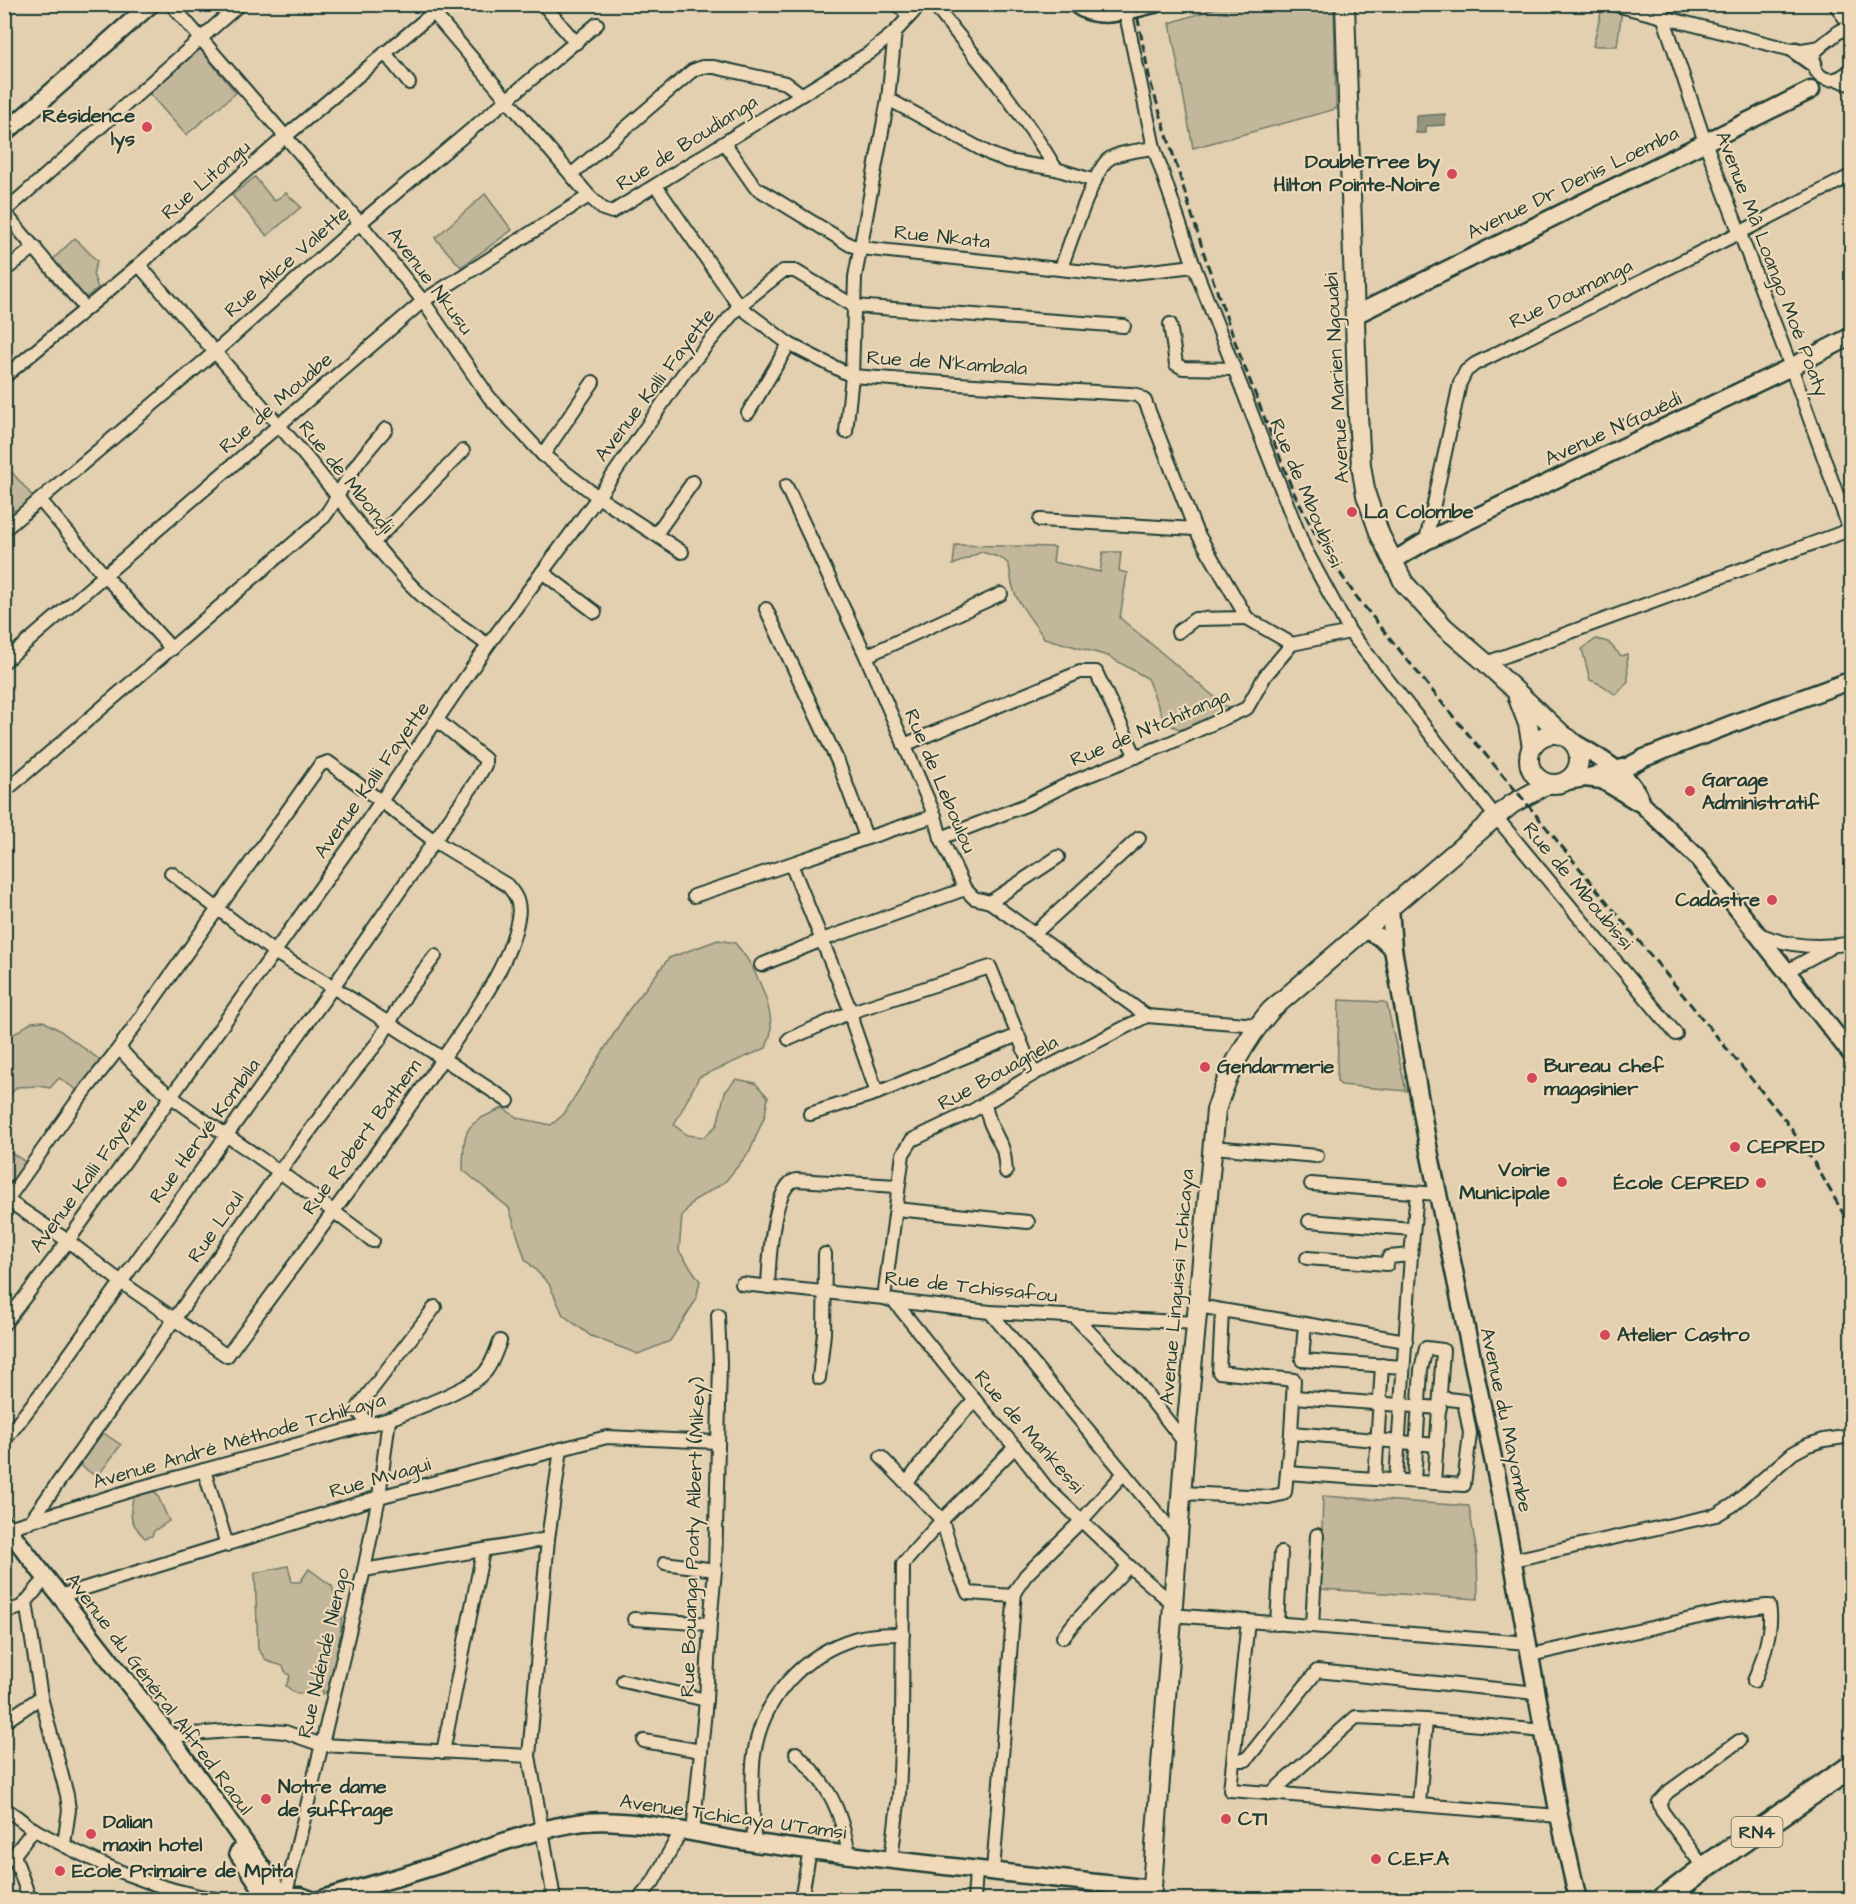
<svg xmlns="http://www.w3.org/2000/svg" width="1856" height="1904" font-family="'Architects Daughter',sans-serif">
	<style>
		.green { fill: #c2b79b; stroke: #707a68; stroke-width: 1.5 }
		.water { fill: #95957f; stroke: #667261; stroke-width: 1.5 }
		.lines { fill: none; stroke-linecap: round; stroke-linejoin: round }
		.street-casing { stroke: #1f3d34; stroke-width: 16 }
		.secondary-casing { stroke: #1f3d34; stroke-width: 21 }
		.primary-casing { stroke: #1f3d34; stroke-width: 22 }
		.highway-casing { stroke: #1f3d34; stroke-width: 26 }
		.street { stroke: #efd9b8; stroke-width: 12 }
		.secondary { stroke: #efd9b8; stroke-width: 16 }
		.primary { stroke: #efd9b8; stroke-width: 18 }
		.highway { stroke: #efd9b8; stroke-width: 21 }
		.rail { stroke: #1f3d34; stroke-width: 3; stroke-dasharray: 9 4.5; stroke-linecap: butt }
		.poi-dot { fill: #d1495b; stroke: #efd9b8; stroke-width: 2 }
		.labels { text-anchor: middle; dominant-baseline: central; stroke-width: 4.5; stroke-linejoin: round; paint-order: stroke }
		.shield { fill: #efd9b8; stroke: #5d6c5c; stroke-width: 1.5 }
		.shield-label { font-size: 18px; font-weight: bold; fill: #1f3d34 }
		.poi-label { font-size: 20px; font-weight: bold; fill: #1f3d34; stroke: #efd9b8; text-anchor: start }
		.street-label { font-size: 20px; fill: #1f3d34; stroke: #efd9b8 }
	</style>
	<rect width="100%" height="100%" fill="#e2d0b0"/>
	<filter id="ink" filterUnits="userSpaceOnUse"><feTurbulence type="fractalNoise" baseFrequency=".0167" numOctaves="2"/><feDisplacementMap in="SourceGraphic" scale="12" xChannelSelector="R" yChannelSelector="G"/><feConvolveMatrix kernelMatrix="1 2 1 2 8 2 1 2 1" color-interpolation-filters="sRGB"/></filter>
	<g filter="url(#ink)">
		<g class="green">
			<polygon points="1225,5 1334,5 1336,109 1193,148 1170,23"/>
			<polygon points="1602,8 1622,10 1617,46 1593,46"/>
			<polygon points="200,49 236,93 186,135 148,92"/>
			<polygon points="255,177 274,201 286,193 301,207 267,236 232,195"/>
			<polygon points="485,194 512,230 461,267 435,238"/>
			<polygon points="75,238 97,261 93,274 98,288 83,299 50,262"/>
			<polygon points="4,463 34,498 17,513 5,503"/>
			<path d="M955 545 1055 547 1053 562 1100 572 1103 552H1121L1119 571 1127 573 1120 618 1229 709 1184 731 1165 723 1147 678 1108 656 1044 638C1035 624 1022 609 1015 594 1004 565 1021 562 981 552L953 565Z"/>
			<polygon points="1596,639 1608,642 1621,656 1627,654 1628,681 1616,695 1602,685 1590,680 1582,649"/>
			<path d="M718 940 735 943C753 963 772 1002 771 1030 771 1035 768 1042 766 1048L699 1077 674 1125 687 1135 704 1137 717 1125 725 1092 736 1079 755 1083 768 1097 765 1115 750 1151 725 1182 693 1201 682 1216 679 1251 700 1281 696 1300 670 1341 638 1354 591 1336 563 1315 549 1284 525 1259 509 1208 463 1170C464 1128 463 1125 503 1108L518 1118 551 1125 564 1114 628 1011 669 958Z"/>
			<polygon points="1339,1000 1384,1002 1387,1004 1406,1091 1341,1085 1337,1081"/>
			<polygon points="43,1021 59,1030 100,1060 98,1072 81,1093 59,1078 50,1088 39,1086 17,1087 5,1100 5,1040 32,1022"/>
			<polygon points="4,1149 26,1162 7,1191 5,1190"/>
			<polygon points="102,1432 121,1445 97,1477 77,1463"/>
			<path d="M151 1489 157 1494 169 1521 154 1531 152 1536 145 1538C129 1522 128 1514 135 1492Z"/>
			<polygon points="1323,1496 1469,1506 1477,1555 1478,1599 1320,1589"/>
			<polygon points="288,1566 292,1582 300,1582 309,1569 332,1586 342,1618 335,1686 322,1694 323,1684 316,1681 313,1683 310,1693 295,1693 286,1686 290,1676 285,1671 283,1666 267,1661 258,1649 255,1573"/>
		</g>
		<polygon class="water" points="1445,114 1445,125 1426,126 1426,133 1416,133 1416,116"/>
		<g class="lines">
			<defs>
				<g id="street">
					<polyline points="171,4 360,223 423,301 489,397 543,455 598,497 682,552"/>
					<polyline points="426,4 589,196 603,209 612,212 869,53 895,32 921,4"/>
					<polyline points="543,4 576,43"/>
					<polyline points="897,4 909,16"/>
					<path d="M933 4C976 57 1021 110 1056 169"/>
					<polyline points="1612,4 1796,51 1820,47"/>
					<polyline points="1659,4 1705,142 1791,367 1852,536"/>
					<polyline points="1835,4 1844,17 1852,23"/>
					<polyline points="1125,10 1154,148 1194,266 1304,547 1350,632 1496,817 1676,1034"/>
					<path d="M1852 26C1843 28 1837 33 1831 38 1826 42 1820 46 1816 51 1807 64 1820 83 1835 79 1841 78 1847 73 1852 69"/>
					<polyline points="385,53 409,83"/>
					<polyline points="1836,79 1852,85"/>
					<polyline points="888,99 990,154 1008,161 1056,169 1095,181"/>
					<polyline points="725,144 755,187 850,245 861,248 1116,275 1194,266"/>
					<polyline points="572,174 692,71 702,67 714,67 786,83 801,94"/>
					<polyline points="656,186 739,306 789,344 852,376 958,384 1130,394 1137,395 1145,401 1195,529 1247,618 1292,644"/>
					<polyline points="4,212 240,4"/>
					<polyline points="4,212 85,308"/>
					<path d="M139 265C194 329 251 392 306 457 344 502 376 552 419 593 440 613 465 628 488 645"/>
					<path d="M1061 268C1068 249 1095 167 1109 159 1119 152 1142 150 1154 148"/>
					<polyline points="4,271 35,247"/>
					<polyline points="1170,324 1176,364 1183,368 1234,369"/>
					<polyline points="4,377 139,265 286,136 433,13"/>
					<polyline points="748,413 789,344"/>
					<polyline points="846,432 852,376 855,277 888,99 895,32"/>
					<polyline points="543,455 593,382"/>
					<polyline points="786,486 866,656 935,816 941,838 965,889 974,898 990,902 1147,1016"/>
					<polyline points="40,500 105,576 172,649"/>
					<polyline points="1040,520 1195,529"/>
					<polyline points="4,530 215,352 360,223 597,24"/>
					<polyline points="656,534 693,482"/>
					<polyline points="1426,541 1460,383 1466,371 1475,364 1741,232 1852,175"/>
					<polyline points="373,543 463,451"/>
					<polyline points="542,572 595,612"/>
					<polyline points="766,609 838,762 866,837"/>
					<polyline points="1178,632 1195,619 1247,618"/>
					<polyline points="866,656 1001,594"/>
					<polyline points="4,662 423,301 589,196"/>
					<polyline points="1486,663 1852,529"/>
					<polyline points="904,745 1080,672 1096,672 1136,757"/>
					<path d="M4 792 324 517C335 503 341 488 351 473 361 457 374 443 386 429"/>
					<polyline points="941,838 1026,805 1072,782 1165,745 1247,708 1265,676 1292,644 1350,632"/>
					<polyline points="791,864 851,1012 853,1024 877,1093"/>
					<polyline points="171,873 274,952 333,987 508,1101"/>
					<path d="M694 896C775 870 854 841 935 816"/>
					<polyline points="990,902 1058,857"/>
					<polyline points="1035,933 1139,838"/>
					<path d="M1759 934C1789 947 1819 949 1852 943"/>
					<polyline points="761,965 822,940 965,889"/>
					<polyline points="1787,971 1831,947"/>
					<polyline points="789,1039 851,1012 990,967 1034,1074"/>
					<path d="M119 1048C157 1092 209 1123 257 1156 296 1183 334 1212 373 1241"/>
					<path d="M985 1104C988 1122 994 1131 1002 1147 1005 1154 1005 1164 1006 1172"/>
					<polyline points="810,1114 877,1093 1018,1035"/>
					<polyline points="1212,1147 1317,1156"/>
					<polyline points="1311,1184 1437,1194"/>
					<path d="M4 1198 7 1200 68 1241 121 1282 227 1356C298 1258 373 1162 441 1061 469 1021 510 966 518 918 521 904 516 895 507 885L436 842 328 762 320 765 119 1048 75 1104 7 1200 4 1202"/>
					<polyline points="896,1209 1028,1222"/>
					<polyline points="1309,1221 1413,1229"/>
					<polyline points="1307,1258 1387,1264 1389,1257 1411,1255"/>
					<polyline points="742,1284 884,1298 894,1301 990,1312 1197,1323"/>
					<path d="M768 1287C769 1263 772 1198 791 1182L796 1180 897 1186"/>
					<polyline points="884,1298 903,1154 912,1140 972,1111 1034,1074 1147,1016 1258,1025"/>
					<polyline points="894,1301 955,1377 1015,1447 1046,1487 1129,1566 1172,1603"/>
					<polyline points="1198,1306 1406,1341"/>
					<polyline points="990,1312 1177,1537"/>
					<polyline points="1075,1317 1133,1377 1185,1443"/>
					<polyline points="4,1324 68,1241 351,845 488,645 598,497 683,374 739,306 783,271 795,271 854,306 1124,326"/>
					<polyline points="1305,1324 1302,1360 1403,1367"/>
					<polyline points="819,1378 824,1333 825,1254"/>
					<polyline points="1294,1397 1440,1408"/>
					<polyline points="369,1425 361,1415 359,1406 435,1307"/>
					<polyline points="1291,1433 1437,1445"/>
					<polyline points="4,1441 48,1384 333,987 476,781 485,765 485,759 438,721"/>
					<polyline points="881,1457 942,1520 955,1563 968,1593 1014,1596"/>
					<polyline points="204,1470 227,1545"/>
					<polyline points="1287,1473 1434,1483 1443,1350 1426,1348 1421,1370 1414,1481"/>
					<polyline points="1375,1479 1382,1365"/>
					<polyline points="1396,1480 1411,1255 1417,1193"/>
					<polyline points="907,1483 936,1443 975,1400"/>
					<polyline points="1434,1483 1464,1485 1470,1433 1464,1401 1441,1398"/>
					<polyline points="1182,1493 1269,1497 1283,1494 1285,1492 1291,1433 1294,1380 1219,1372 1222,1311"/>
					<polyline points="30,1522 279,1172 353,1073 378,1042 408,991 435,956"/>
					<path d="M8 1528 139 1488 389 1419C410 1411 474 1388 486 1371 493 1362 496 1351 500 1341"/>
					<polyline points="1513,1560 1716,1515 1733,1505 1793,1453 1808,1445 1824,1440 1852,1436"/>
					<polyline points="665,1563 715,1570"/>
					<polyline points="364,1570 548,1539"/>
					<polyline points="40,1585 26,1602 41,1697 67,1795 69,1810 64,1844"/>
					<polyline points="60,1596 379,1497 607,1437 717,1442"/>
					<polyline points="4,1613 21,1607 26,1602"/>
					<polyline points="1171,1615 1528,1643"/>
					<polyline points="634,1619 710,1624"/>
					<polyline points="1248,1621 1230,1790 1559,1816"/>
					<polyline points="1277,1624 1281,1553"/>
					<polyline points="1312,1626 1317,1535"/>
					<polyline points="1063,1637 1075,1622 1129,1566"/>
					<path d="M1531 1655 1726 1611 1766 1606H1769C1774 1626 1762 1663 1754 1681"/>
					<polyline points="623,1681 706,1700"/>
					<polyline points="4,1722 41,1697"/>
					<polyline points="169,1736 241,1730 261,1730 285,1732 322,1745 529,1756"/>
					<polyline points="644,1741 701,1751"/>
					<polyline points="443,1752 483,1551"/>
					<path d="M796 1753C830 1787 840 1807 849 1854"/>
					<polyline points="1234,1760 1246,1760 1317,1671 1537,1693"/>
					<polyline points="1270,1794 1356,1717 1426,1720 1543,1731"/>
					<polyline points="1419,1804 1426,1720"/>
					<path d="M4 1809C16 1814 24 1824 35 1830 93 1862 154 1890 221 1900"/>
					<polyline points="693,1833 706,1700 710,1624 715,1570 720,1363 718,1315"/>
					<path d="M754 1843C754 1814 750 1784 754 1755 762 1699 802 1654 857 1638 872 1634 888 1634 903 1634"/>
					<polyline points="14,1855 30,1900"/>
					<polyline points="891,1860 899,1795 902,1727 903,1564 942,1520 1015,1447"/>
					<polyline points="4,1861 14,1855 34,1829"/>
					<polyline points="1704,1868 1662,1811 1659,1802 1668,1792 1739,1741"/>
					<polyline points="993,1871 1015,1591 1026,1575 1082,1520 1124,1473"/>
					<polyline points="286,1893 364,1570 379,1497 389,1419"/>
					<polyline points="548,1900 553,1894 552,1887 529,1756 548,1539 561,1449"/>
					<polyline points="638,1900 653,1882 681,1831"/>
					<polyline points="801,1900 810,1850"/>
					<polyline points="974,1900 976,1870"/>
				</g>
				<g id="secondary">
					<path d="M1076 4C1097 23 1130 9 1155 4"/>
					<polyline points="1796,51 1813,63"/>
					<polyline points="4,134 151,4"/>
					<polyline points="1355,315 1811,90"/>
					<polyline points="1393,561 1426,541 1791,367 1852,336"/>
					<path d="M1571 741C1596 756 1633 774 1642 804L1697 857 1852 1055"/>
					<polyline points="1585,778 1627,767 1644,758 1740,721 1852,680"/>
					<polyline points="1567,781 1585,778 1602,780 1638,802"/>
					<polyline points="1390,907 1393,949 1428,1146 1502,1502 1559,1816 1578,1900"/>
					<polyline points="1364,929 1381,938 1393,949"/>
					<polyline points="4,1524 169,1736 278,1890"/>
					<polyline points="238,1853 266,1895"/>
					<polyline points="289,1896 301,1896 312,1900"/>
					<path d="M319 1900C359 1888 401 1877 441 1864 487 1848 535 1828 584 1822 637 1817 701 1836 755 1843 887 1861 1019 1874 1152 1889"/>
				</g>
				<g id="primary">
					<polyline points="1345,4 1358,415 1361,465 1366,495 1380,535 1404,583 1444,627 1486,663 1564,736"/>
					<polyline points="1518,698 1528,724 1532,747"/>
					<circle cx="1554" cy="759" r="25"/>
					<path d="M1151 1900 1185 1443 1216 1110C1227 1074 1246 1039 1271 1010L1496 817 1512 804 1548 784"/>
				</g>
				<polyline id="highway" points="1662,1900 1704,1868 1852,1766"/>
			</defs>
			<use href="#street" class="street-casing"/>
			<use href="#secondary" class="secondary-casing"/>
			<use href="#primary" class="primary-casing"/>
			<use href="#highway" class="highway-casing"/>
			<use href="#street" class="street"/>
			<use href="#secondary" class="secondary"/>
			<use href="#primary" class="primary"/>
			<use href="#highway" class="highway"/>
			<polyline class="rail" points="1135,4 1150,81 1207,263 1238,350 1293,491 1321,545 1355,595 1447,709 1523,799 1785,1120 1817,1167 1852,1229"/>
		</g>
	</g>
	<g class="poi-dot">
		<circle cx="147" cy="127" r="6"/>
		<circle cx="1452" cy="174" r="6"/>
		<circle cx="1352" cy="512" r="6"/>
		<circle cx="1690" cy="791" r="6"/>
		<circle cx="1772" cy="900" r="6"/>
		<circle cx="1205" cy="1067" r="6"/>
		<circle cx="1532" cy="1078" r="6"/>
		<circle cx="1735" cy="1147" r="6"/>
		<circle cx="1562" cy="1182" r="6"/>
		<circle cx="1761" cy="1183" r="6"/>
		<circle cx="1605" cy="1335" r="6"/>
		<circle cx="266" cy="1799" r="6"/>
		<circle cx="1226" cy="1819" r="6"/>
		<circle cx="91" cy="1834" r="6"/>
		<circle cx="1376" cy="1859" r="6"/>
		<circle cx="60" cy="1871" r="6"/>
	</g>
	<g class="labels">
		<rect class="shield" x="1731.5" y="1817" width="51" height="30" rx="4.5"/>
		<g class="shield-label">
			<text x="1757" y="1832">RN4</text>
		</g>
		<g class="poi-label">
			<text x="135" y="116" text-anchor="end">Résidence<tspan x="135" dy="23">lys</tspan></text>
			<text x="1440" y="162" text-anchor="end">DoubleTree by<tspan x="1440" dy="23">Hilton Pointe-Noire</tspan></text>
			<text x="1364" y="512">La Colombe</text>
			<text x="1702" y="780">Garage<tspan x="1702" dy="23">Administratif</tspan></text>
			<text x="1760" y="900" text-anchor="end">Cadastre</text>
			<text x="1544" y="1066">Bureau chef<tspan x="1544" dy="23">magasinier</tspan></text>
			<text x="1217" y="1067">Gendarmerie</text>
			<text x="1747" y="1147">CEPRED</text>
			<text x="1550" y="1170" text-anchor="end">Voirie<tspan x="1550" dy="23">Municipale</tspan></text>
			<text x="1749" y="1183" text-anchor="end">École CEPRED</text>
			<text x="1617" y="1335">Atelier Castro</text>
			<text x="278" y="1787">Notre dame<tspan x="278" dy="23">de suffrage</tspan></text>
			<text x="1238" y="1819">CTI</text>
			<text x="103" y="1822">Dalian<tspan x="103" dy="23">maxin hotel</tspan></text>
			<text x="1388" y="1859">C.E.F.A</text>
			<text x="72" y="1871">Ecole Primaire de Mpita</text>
		</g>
		<g class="street-label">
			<text transform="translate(687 143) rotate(-32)">Rue de Boudianga</text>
			<text transform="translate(206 180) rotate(-41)">Rue Litongu</text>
			<text transform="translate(1573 183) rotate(-26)">Avenue Dr Denis Loemba</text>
			<text transform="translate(942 237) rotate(6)">Rue Nkata</text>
			<text transform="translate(287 262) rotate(-41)">Rue Alice Valette</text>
			<text transform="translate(1772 264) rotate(69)">Avenue Mâ Loango Moé Poaty</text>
			<text transform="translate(430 281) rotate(53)">Avenue Nkusu</text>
			<text transform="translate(1571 294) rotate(-26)">Rue Doumanga</text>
			<text transform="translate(947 363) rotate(4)">Rue de N'kambala</text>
			<text transform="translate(1337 378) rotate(-93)">Avenue Marien Ngouabi</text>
			<text transform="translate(655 385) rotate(-53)">Avenue Kalli Fayette</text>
			<text transform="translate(276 403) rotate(-41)">Rue de Mouabe</text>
			<text transform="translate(1613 429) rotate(-25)">Avenue N'Gouédi</text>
			<text transform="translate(346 477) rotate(51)">Rue de Mbondji</text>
			<text transform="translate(1306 493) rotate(67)">Rue de Mboubissi</text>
			<text transform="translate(1150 728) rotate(-23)">Rue de N'tchitanga</text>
			<text transform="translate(372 780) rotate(-55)">Avenue Kalli Fayette</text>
			<text transform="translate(940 781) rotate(67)">Rue de Leboulou</text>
			<text transform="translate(1578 886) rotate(50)">Rue de Mboubissi</text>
			<text transform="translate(998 1073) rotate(-29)">Rue Bouagnela</text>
			<text transform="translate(205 1131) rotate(-54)">Rue Hervé Kombila</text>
			<text transform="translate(362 1137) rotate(-54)">Rue Robert Bathem</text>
			<text transform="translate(89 1175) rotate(-54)">Avenue Kalli Fayette</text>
			<text transform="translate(216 1227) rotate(-55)">Rue Loul</text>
			<text transform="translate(971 1287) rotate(6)">Rue de Tchissafou</text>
			<text transform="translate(1177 1287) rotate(-85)">Avenue Linguissi Tchicaya</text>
			<text transform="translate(1506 1420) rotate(78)">Avenue du Mayombe</text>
			<text transform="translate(1029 1432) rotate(49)">Rue de Mankessi</text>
			<text transform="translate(239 1441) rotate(-16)">Avenue André Méthode Tchikaya</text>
			<text transform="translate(380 1478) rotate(-16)">Rue Mvagui</text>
			<text transform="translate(693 1537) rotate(-88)">Rue Bouanga Poaty Albert (Mikey)</text>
			<text transform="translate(324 1653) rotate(-77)">Rue Ndéndé Niengo</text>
			<text transform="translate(159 1694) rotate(53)">Avenue du Général Alfred Raoul</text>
			<text transform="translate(733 1817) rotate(8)">Avenue Tchicaya U'Tamsi</text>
		</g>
	</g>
	<rect width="1856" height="1904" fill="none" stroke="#efd9b8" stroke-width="24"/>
	<rect x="12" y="12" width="1832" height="1880" fill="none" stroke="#1f3d34" stroke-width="2" filter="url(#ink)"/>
</svg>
